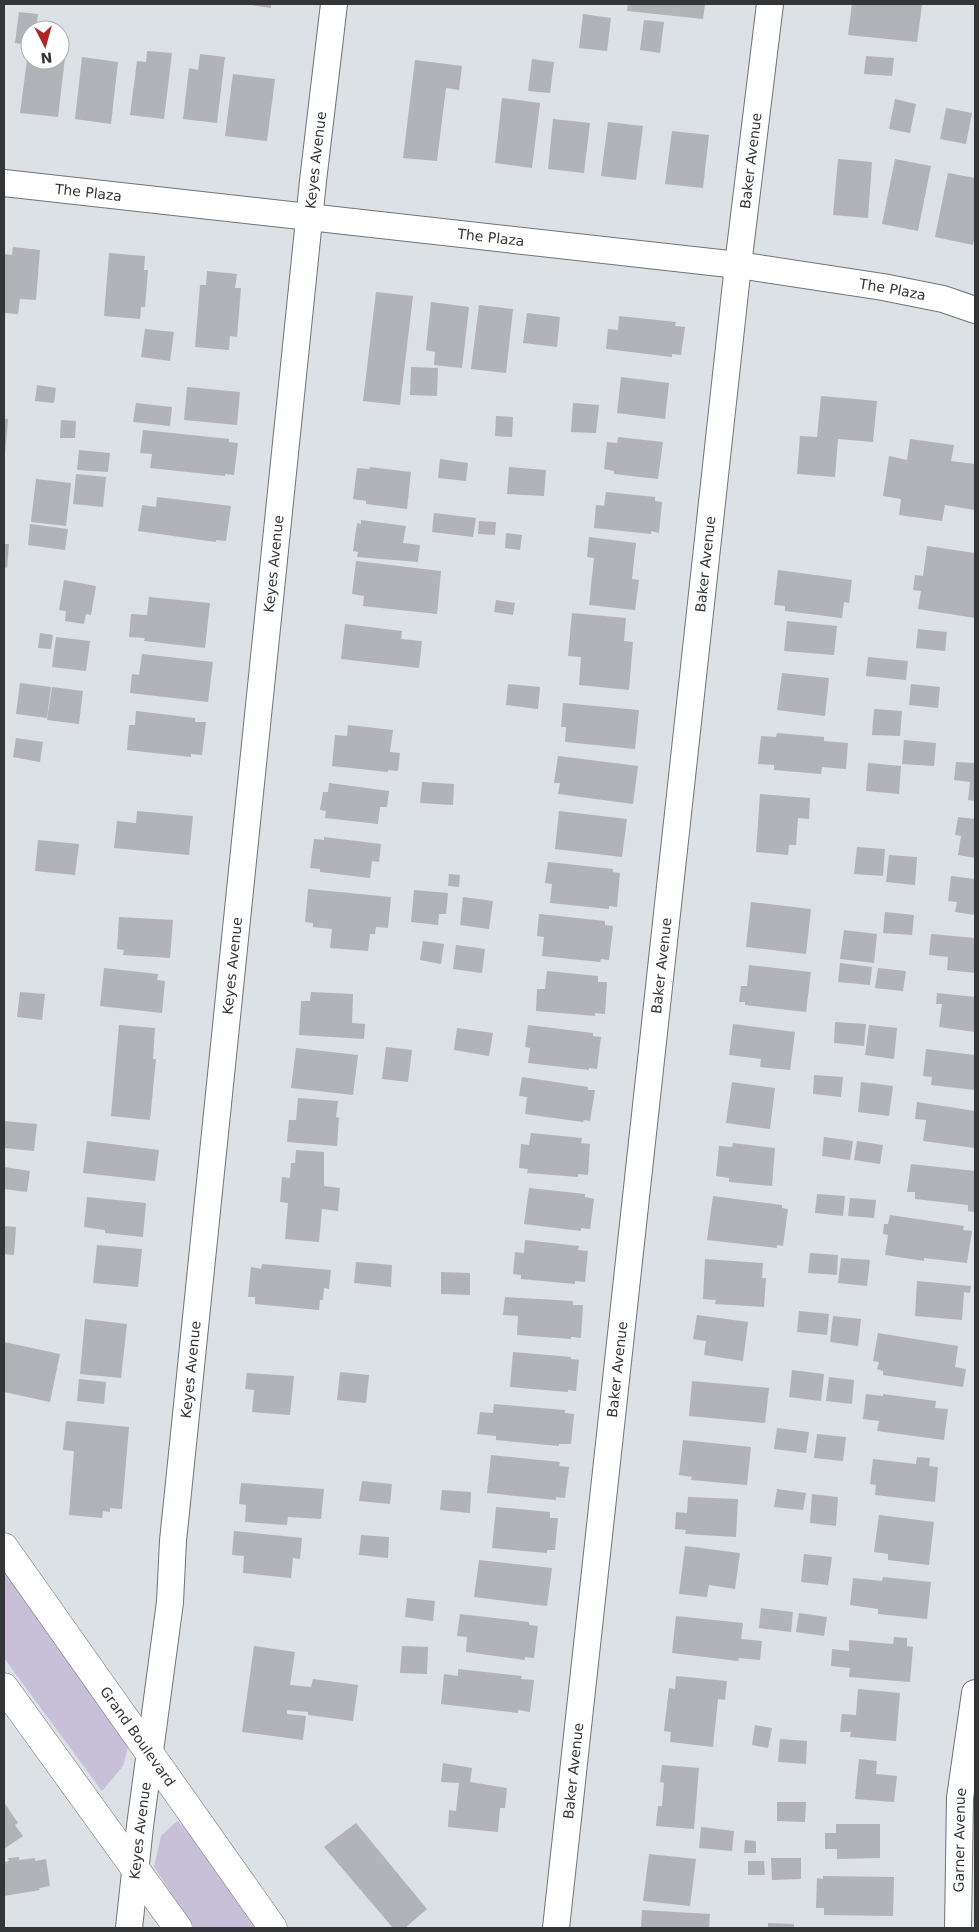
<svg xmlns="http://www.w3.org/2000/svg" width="979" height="1932" font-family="'DejaVu Sans',sans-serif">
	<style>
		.green { fill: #c7c0d8 }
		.building { fill: #b1b3b9 }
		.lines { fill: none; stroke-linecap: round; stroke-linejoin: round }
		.street-casing { stroke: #6f7478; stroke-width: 28 }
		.secondary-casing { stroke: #6f7478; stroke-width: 29 }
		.street { stroke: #fff; stroke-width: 26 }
		.secondary { stroke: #fff; stroke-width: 28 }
		.labels { text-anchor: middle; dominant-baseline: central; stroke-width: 4; stroke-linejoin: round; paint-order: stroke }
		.street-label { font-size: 14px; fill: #333537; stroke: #fff }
	</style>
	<rect width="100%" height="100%" fill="#dbe1e5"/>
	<g class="green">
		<polygon points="4,1569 129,1743 123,1766 102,1791 4,1658"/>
		<polygon points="177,1821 192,1835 262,1928 194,1928 154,1867 161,1836"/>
	</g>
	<g class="building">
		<polygon points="244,4 271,4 271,8"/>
		<polygon points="628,4 705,4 703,19 627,11"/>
		<polygon points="852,4 922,5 917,42 848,35"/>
		<polygon points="19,12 38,14 36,30 30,30 30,60 60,60 60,49 66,49 58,117 20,113 29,45 15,43"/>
		<polygon points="583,14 611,18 607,51 579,48"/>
		<polygon points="644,20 664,22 660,53 640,50"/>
		<polygon points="147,51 172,53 164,119 130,115 137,61 146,62"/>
		<polygon points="200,54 225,57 217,123 183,119 189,68 198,70"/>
		<polygon points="866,56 894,58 892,76 864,74"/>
		<polygon points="82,57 118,62 111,124 75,119"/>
		<polygon points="532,59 554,62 550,93 528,91"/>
		<polygon points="415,60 462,66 459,90 446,88 437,161 403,158"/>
		<polygon points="233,74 275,79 267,141 225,136"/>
		<polygon points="502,98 540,103 532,168 495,163"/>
		<polygon points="895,99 916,104 910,133 889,129"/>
		<polygon points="946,108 972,113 966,144 940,139"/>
		<polygon points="553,119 590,123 584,173 548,169"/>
		<polygon points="608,122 643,126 636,180 601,176"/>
		<polygon points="672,131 709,135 703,188 665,184"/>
		<polygon points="838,159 872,162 868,218 833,215"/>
		<polygon points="895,159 931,166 918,231 882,224"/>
		<polygon points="948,173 975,178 975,234 973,245 935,237"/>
		<polygon points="13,247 40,250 36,300 20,299 18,314 4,313 4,254 12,255"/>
		<polygon points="109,253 145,256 144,270 148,270 145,307 141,307 140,319 104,316"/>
		<polygon points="207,271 237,274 235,288 241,288 237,337 230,336 229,350 195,347 200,285 206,285"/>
		<polygon points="376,292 413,296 400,405 363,401"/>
		<polygon points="431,302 469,307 462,368 434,365 435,352 426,350"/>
		<polygon points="479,305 513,309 506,373 471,369"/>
		<polygon points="527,313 560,317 557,347 523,343"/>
		<polygon points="619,316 676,322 675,326 685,327 681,355 672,354 672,357 606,349 608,329 618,330"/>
		<polygon points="145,329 174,332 170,361 141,357"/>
		<polygon points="411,367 438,368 437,396 410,395"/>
		<polygon points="621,377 669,383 665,419 617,413"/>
		<polygon points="37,385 56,388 54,403 35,401"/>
		<polygon points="187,387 240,392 237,425 184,420"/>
		<polygon points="821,396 877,401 873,442 838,439 835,477 797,474 800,436 817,437"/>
		<polygon points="136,403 172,407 170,426 133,422"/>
		<polygon points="573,403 599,405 596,433 571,432"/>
		<polygon points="496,416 513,417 512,437 495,436"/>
		<polygon points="4,419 8,419 5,453 4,453"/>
		<polygon points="61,420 76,421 75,438 60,438"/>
		<polygon points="143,430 229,439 229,442 238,443 234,475 225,474 225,476 150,468 152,454 140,453"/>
		<polygon points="618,437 663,442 658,479 614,474 614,471 604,469 607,442 617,443"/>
		<polygon points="910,439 954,445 951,461 975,464 975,510 945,505 942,521 899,515 901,499 883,496 889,456 907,460"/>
		<polygon points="79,450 110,453 108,472 77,470"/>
		<polygon points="440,459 468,463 466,481 438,478"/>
		<polygon points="370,467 411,472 407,509 366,504 366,501 353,499 357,468 370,469"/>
		<polygon points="509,467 546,470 544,496 507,494"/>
		<polygon points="76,474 106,477 103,507 73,504"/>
		<polygon points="36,479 71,483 66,526 31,522"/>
		<polygon points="606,492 655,497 655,501 662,502 659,533 651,531 651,534 594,528 596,505 604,506"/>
		<polygon points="157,497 231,506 226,541 216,540 216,542 138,531 142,505 156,507"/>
		<polygon points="434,513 476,518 473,537 432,532"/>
		<polygon points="361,520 406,526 403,543 420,545 418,562 357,557 358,552 353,551 357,523 361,524"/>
		<polygon points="479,521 496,522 495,535 478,534"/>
		<polygon points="30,524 68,529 65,550 28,545"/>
		<polygon points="506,533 522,535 520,550 505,548"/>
		<polygon points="589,537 636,543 632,579 639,580 635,610 589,605 594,558 587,557"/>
		<polygon points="4,544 9,544 7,568 4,567"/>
		<polygon points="927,546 975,553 975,618 918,609 921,591 913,590 915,575 923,576"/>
		<polygon points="356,561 441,571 437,614 363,606 364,596 352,594"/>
		<polygon points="778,570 852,580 849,603 844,602 842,618 785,611 785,606 774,605"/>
		<polygon points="64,580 96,586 91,615 86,614 84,624 65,621 66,611 59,610"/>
		<polygon points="149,597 210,603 205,648 144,641 145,638 129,637 131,614 147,615"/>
		<polygon points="496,600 515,603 513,615 494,612"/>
		<polygon points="572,613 626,618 624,641 633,642 629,690 579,685 581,657 568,656"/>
		<polygon points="787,621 837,626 834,655 784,651"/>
		<polygon points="345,624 402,631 401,639 422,641 419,668 341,659"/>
		<polygon points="918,629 947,632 945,651 916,648"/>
		<polygon points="40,633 53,635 51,649 38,648"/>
		<polygon points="56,637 90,641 86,671 52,667"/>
		<polygon points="142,654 213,662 208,702 130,693 132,674 139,675"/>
		<polygon points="868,657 908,661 906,680 866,676"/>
		<polygon points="782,673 829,678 825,716 777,710"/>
		<polygon points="20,683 51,687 47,718 16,714"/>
		<polygon points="508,684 540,687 538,709 506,705"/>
		<polygon points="911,684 940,687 938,708 909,705"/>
		<polygon points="52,687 83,691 79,724 47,720"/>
		<polygon points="563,703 639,710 635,749 565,742 566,727 561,727"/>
		<polygon points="874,709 902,711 900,736 872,735"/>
		<polygon points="136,711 195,718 195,722 206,722 202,755 191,754 191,757 127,750 129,725 135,725"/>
		<polygon points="348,725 393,730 390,752 400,753 398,771 388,770 388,772 332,766 335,735 347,736"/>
		<polygon points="777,733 824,737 824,741 848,743 846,769 822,767 821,774 774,770 774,765 758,764 761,736 776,737"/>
		<polygon points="16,738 43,742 40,762 13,757"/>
		<polygon points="904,740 936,743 934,766 902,764"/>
		<polygon points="558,756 638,766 633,804 558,794 560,783 554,783"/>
		<polygon points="956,762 975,763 975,801 968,800 970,782 954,780"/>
		<polygon points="868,763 901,766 899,794 866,791"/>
		<polygon points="422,782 454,784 453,805 420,803"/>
		<polygon points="329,783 389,791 387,807 380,807 378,824 325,818 326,811 320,810 323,792 328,792"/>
		<polygon points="760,794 810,798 809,819 798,818 796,845 789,845 788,855 756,852"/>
		<polygon points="137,811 193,816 189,855 114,848 117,821 136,823"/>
		<polygon points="559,811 627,819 622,857 555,849"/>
		<polygon points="958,817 975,819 975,858 958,855 961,836 955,835"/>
		<polygon points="324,837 381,844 379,862 372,861 370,878 320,872 320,869 310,868 314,839 324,840"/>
		<polygon points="38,840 79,844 75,875 35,871"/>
		<polygon points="857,847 885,849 883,876 854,874"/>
		<polygon points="889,855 917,857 915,885 886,882"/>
		<polygon points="548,862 613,869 613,872 620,873 617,907 609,906 609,909 550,903 552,884 545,883"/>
		<polygon points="449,874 460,875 459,887 448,886"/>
		<polygon points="951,876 975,879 975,915 955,912 957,902 948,901"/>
		<polygon points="308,889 391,897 388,928 376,927 375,934 370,934 368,951 330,948 332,929 313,927 313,923 305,922"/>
		<polygon points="414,890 448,893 446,914 439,914 438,925 411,922"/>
		<polygon points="463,897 493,901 489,929 460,925"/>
		<polygon points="751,902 811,909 806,954 746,947"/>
		<polygon points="885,912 914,915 912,935 883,933"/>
		<polygon points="539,914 605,921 605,925 613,926 609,960 601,959 600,962 542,956 544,937 537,936"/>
		<polygon points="119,917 173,920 170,958 123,955 124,950 117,949"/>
		<polygon points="844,930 877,934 874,963 840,959"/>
		<polygon points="931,934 975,938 975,973 947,970 948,957 929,955"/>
		<polygon points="423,941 444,944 441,964 420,960"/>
		<polygon points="456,945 485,949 482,973 453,969"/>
		<polygon points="840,963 872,967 870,985 838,982"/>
		<polygon points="749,965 811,972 806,1012 745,1005 745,1002 739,1002 741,986 747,986"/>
		<polygon points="104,968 158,974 157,980 165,981 162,1013 100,1006"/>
		<polygon points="878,968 906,971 903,991 875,988"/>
		<polygon points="547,971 598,976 598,982 607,982 605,1014 595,1013 595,1016 536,1011 537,989 545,989"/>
		<polygon points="20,992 45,994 42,1020 17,1017"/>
		<polygon points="311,992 353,994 352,1023 365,1024 364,1039 299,1035 301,1001 310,1001"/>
		<polygon points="937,993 975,997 975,1032 939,1027 942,1004 936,1004"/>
		<polygon points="835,1022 866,1024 864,1046 834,1043"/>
		<polygon points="733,1024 795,1032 790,1070 760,1067 761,1059 729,1055"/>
		<polygon points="119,1025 155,1028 153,1059 156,1059 150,1120 111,1116"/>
		<polygon points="528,1025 593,1033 593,1036 601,1037 597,1069 589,1068 589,1070 528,1063 530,1048 525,1047"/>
		<polygon points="869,1025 897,1028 894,1059 865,1055"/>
		<polygon points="457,1028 493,1033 489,1056 454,1050"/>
		<polygon points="386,1047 412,1050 408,1082 382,1079"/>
		<polygon points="296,1048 358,1055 353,1095 291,1088"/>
		<polygon points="926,1049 975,1055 975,1090 931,1085 932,1077 923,1076"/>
		<polygon points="814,1075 843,1077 841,1097 813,1094"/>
		<polygon points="522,1077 588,1087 588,1090 595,1090 590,1121 584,1120 583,1122 525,1114 527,1097 519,1096"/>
		<polygon points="732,1082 775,1088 770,1129 726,1123"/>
		<polygon points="861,1082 893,1086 889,1116 858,1112"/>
		<polygon points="298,1098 338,1101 336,1117 339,1118 337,1146 287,1142 289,1120 296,1120"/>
		<polygon points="917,1102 975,1111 975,1148 923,1141 926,1120 915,1119"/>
		<polygon points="4,1121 37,1124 34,1151 4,1148"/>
		<polygon points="531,1133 582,1138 581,1143 590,1144 588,1175 578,1174 578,1177 527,1173 528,1169 519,1168 521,1144 529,1145"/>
		<polygon points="824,1137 853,1141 850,1160 822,1156"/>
		<polygon points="87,1141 159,1150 155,1181 83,1173"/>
		<polygon points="857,1141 883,1145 880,1164 854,1160"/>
		<polygon points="733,1143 775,1148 772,1186 729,1182 729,1178 716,1176 719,1146 732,1147"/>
		<polygon points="296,1150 324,1152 324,1186 340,1188 338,1211 322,1209 319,1242 285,1239 288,1203 280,1202 282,1177 290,1178 291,1163 295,1163"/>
		<polygon points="911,1164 975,1171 975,1212 968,1211 968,1205 915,1199 915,1192 907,1192"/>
		<polygon points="4,1167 30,1171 27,1192 4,1189"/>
		<polygon points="529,1188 585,1194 585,1197 594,1199 590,1229 581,1228 581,1231 524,1224"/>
		<polygon points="817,1194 845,1196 843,1216 815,1213"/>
		<polygon points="713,1196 782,1205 782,1208 788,1209 783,1246 777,1245 777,1248 707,1240"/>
		<polygon points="87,1197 146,1203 143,1237 105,1233 105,1230 84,1227"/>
		<polygon points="850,1198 876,1200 874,1218 848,1216"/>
		<polygon points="890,1215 964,1226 963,1230 972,1231 967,1263 924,1258 924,1261 885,1255 888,1235 883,1234 884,1224 888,1224"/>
		<polygon points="4,1226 16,1227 14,1255 4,1254"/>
		<polygon points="525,1240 579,1246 578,1250 588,1251 585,1282 575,1281 575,1284 521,1279 521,1275 513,1274 515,1252 524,1253"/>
		<polygon points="97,1245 142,1249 138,1287 93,1283"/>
		<polygon points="810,1253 838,1255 837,1275 808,1273"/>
		<polygon points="841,1258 870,1260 867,1286 838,1283"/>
		<polygon points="705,1259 763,1263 762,1278 766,1278 764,1307 715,1304 716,1300 703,1299"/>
		<polygon points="356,1262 392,1265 391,1287 354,1283"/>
		<polygon points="262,1264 331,1270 329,1289 324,1288 323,1300 320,1300 319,1310 255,1304 255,1297 248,1297 251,1267 261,1269"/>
		<polygon points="441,1272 470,1273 470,1295 441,1294"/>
		<polygon points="917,1281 971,1286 970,1293 964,1292 962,1320 915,1316"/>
		<polygon points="505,1297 573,1301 573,1305 583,1305 581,1338 571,1337 571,1339 517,1335 518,1316 503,1315"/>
		<polygon points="799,1311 829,1314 827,1335 797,1332"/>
		<polygon points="697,1315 748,1322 743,1361 704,1355 706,1341 693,1339"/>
		<polygon points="833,1316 861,1319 858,1346 830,1342"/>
		<polygon points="85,1319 127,1324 121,1378 80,1374"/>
		<polygon points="878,1333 958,1346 955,1367 966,1369 963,1387 883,1375 883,1371 877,1369 879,1362 873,1361"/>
		<polygon points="4,1342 60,1354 50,1402 4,1392"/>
		<polygon points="513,1352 571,1357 571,1359 579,1360 576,1391 568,1390 568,1392 510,1387"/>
		<polygon points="792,1370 824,1374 821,1401 789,1397"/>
		<polygon points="340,1372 369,1375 366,1403 337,1400"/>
		<polygon points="247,1373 294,1376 290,1415 252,1412 254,1390 245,1389"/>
		<polygon points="829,1377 854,1380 852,1404 826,1401"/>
		<polygon points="79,1379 106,1382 104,1404 77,1401"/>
		<polygon points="692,1381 769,1388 765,1423 689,1416"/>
		<polygon points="866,1394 883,1396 883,1394 936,1401 935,1408 948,1409 944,1440 877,1431 879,1421 863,1419"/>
		<polygon points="494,1404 565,1410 565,1413 574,1414 571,1444 559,1444 559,1446 496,1440 496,1436 477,1434 480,1412 493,1413"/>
		<polygon points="66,1421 129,1427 122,1509 110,1508 110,1512 103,1511 102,1518 69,1515 74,1451 63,1450"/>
		<polygon points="777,1428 809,1432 806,1453 774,1449"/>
		<polygon points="817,1434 846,1437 843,1461 814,1458"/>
		<polygon points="683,1440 751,1447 747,1485 691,1480 692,1477 679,1475"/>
		<polygon points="491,1455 560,1462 559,1466 569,1467 565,1498 556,1497 556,1500 487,1493"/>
		<polygon points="917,1457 930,1458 929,1466 938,1467 935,1502 875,1495 876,1485 870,1484 873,1459 916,1464"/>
		<polygon points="362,1481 392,1484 390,1504 359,1501"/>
		<polygon points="241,1483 324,1489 321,1519 288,1517 287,1525 245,1522 246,1505 239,1504"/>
		<polygon points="777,1489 806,1493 803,1510 774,1507"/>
		<polygon points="442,1490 471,1492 470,1513 440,1510"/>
		<polygon points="812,1494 838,1497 836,1526 810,1523"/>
		<polygon points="688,1497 738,1499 736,1537 685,1534 686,1530 675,1529 676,1512 687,1513"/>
		<polygon points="496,1507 550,1512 550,1518 558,1518 555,1550 547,1550 547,1553 492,1548"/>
		<polygon points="879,1515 934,1522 929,1565 888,1560 888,1554 874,1552"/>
		<polygon points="234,1531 302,1538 300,1559 293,1558 291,1578 243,1573 244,1556 232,1555"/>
		<polygon points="361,1535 389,1537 388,1558 359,1555"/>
		<polygon points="685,1546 740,1553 735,1589 709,1585 707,1597 679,1594"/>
		<polygon points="804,1554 832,1557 828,1585 801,1582"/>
		<polygon points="479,1560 552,1568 547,1606 474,1597"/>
		<polygon points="883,1577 931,1582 927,1619 878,1614 878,1609 850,1605 853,1578 882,1581"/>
		<polygon points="407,1598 435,1601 433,1621 405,1617"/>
		<polygon points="761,1608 793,1612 791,1632 759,1628"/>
		<polygon points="799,1613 827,1617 824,1636 796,1632"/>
		<polygon points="460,1614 529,1622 529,1625 538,1626 534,1658 525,1657 525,1660 466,1652 467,1637 457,1636"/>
		<polygon points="676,1616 743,1623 741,1639 762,1641 760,1660 739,1658 738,1661 672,1653"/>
		<polygon points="894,1637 907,1638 907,1646 913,1647 910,1682 849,1677 850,1668 831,1666 832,1649 849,1651 849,1640 893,1644"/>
		<polygon points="254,1646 295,1652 290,1685 311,1687 313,1679 358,1685 353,1721 308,1715 308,1712 287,1710 287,1714 306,1716 303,1740 242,1732"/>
		<polygon points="402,1646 428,1647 427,1674 400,1673"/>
		<polygon points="458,1669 522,1676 521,1679 534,1680 530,1712 518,1710 518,1713 441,1704 444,1674 458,1676"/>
		<polygon points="676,1676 727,1681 725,1700 718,1699 713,1747 670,1742 671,1732 664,1731 669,1688 675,1689"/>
		<polygon points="858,1689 900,1693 896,1741 850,1737 851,1732 840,1732 842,1714 856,1715"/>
		<polygon points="755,1725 772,1728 768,1748 752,1745"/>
		<polygon points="780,1739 807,1741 806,1764 778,1762"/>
		<polygon points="859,1759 877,1761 876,1774 897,1776 894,1802 855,1799"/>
		<polygon points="443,1763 472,1768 470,1782 507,1788 505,1808 500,1808 498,1832 448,1827 449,1810 456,1811 459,1783 441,1782"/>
		<polygon points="662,1765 699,1768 694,1829 656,1826 658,1806 662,1806 664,1783 660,1782"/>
		<polygon points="4,1802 18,1823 15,1825 23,1836 4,1849"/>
		<polygon points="777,1802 806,1802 805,1822 777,1821"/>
		<polygon points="356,1823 427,1909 405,1928 393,1928 324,1847"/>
		<polygon points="836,1824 880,1824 880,1858 837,1859 837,1849 825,1849 825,1833 836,1833"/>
		<polygon points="701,1827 734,1831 732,1851 699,1848"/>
		<polygon points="745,1840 756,1841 756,1853 744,1853"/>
		<polygon points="649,1854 696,1859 690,1906 643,1901"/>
		<polygon points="19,1857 19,1860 35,1858 35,1861 46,1859 50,1886 39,1888 40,1890 4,1896 4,1862 9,1861 8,1858"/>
		<polygon points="771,1858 801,1858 801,1879 772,1880"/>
		<polygon points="748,1861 764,1861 765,1875 748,1875"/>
		<polygon points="823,1876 894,1877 893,1916 824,1915 824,1908 816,1908 817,1878 823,1879"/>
		<polygon points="642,1910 710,1914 709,1928 641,1928"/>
		<polygon points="768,1923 794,1924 794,1928 768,1928"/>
	</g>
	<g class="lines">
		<defs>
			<g id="street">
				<path id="s1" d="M4 183 738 265 883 287 943 299 975 310"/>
				<path id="s2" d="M129 1928 140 1826 170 1602 173 1541 313 181 334 4"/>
				<path id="s3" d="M556 1928 738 265 770 4"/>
				<path id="s4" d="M958 1928 960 1798 975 1693"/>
			</g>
			<g id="secondary">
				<path id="s5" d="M4 1547 273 1928"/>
				<polyline points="4,1687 178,1928"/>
			</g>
		</defs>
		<use href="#street" class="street-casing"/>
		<use href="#secondary" class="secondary-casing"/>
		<use href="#street" class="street"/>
		<use href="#secondary" class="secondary"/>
	</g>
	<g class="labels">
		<g class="street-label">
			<text stroke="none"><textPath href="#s2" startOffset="1778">Keyes Avenue</textPath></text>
			<text stroke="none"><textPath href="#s3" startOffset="1778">Baker Avenue</textPath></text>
			<text stroke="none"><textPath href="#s1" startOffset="85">The Plaza</textPath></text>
			<text stroke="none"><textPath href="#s1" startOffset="490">The Plaza</textPath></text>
			<text stroke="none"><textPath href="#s1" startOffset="895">The Plaza</textPath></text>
			<text stroke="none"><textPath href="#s2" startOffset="1372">Keyes Avenue</textPath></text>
			<text stroke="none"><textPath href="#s3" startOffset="1372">Baker Avenue</textPath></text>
			<text stroke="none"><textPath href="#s2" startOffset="968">Keyes Avenue</textPath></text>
			<text stroke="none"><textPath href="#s3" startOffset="968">Baker Avenue</textPath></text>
			<text stroke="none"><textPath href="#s3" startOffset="562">Baker Avenue</textPath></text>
			<text stroke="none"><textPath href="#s2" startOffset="562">Keyes Avenue</textPath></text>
			<text stroke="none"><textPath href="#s5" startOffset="232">Grand Boulevard</textPath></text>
			<text stroke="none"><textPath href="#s3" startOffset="158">Baker Avenue</textPath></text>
			<text stroke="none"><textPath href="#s2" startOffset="98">Keyes Avenue</textPath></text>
			<text stroke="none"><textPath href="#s4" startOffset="88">Garner Avenue</textPath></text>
		</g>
	</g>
	<rect width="979" height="1932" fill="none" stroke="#333537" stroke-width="10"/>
	<g transform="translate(45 45) rotate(174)"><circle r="24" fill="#ffffff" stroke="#adaeaf"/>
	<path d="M0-4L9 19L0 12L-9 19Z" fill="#b32324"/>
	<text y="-8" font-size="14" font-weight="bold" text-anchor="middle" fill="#333537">N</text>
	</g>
</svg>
